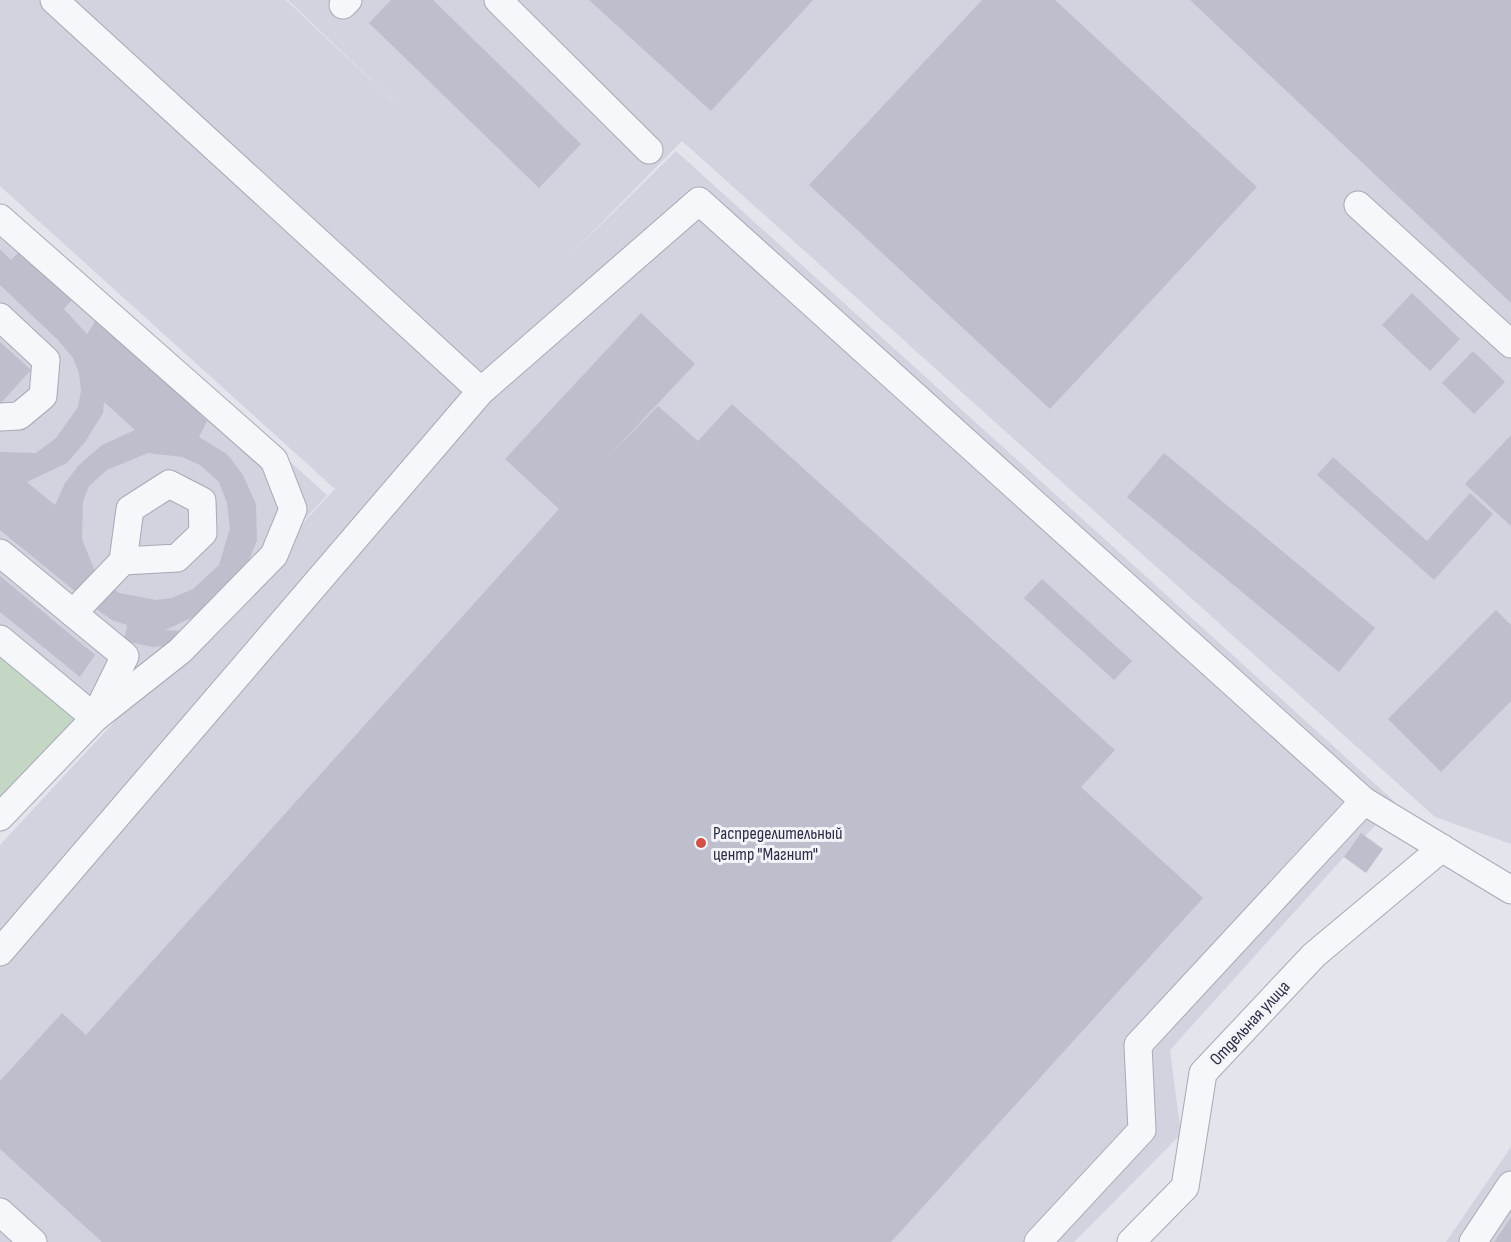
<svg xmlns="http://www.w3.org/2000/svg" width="1511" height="1242" font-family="'Sofia Sans Condensed',sans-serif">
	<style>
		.built { fill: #d1d3de }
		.green { fill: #c4d6c4 }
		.building { fill: #bdbfcc; fill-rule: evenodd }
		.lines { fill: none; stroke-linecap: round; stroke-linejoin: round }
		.minor-casing { stroke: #a8a9b7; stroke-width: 29 }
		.minor { stroke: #f6f7fa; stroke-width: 27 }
		.poi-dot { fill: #d45145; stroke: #f3f4f9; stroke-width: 2 }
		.labels { text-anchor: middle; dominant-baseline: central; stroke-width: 6; stroke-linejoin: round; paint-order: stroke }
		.poi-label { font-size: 18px; fill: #2a2d45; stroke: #f3f4f9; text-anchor: start }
		.street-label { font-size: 18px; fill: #2a2d45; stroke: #f3f4f9 }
	</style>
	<rect width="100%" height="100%" fill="#e3e4ec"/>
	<g class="built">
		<polygon points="0,0 286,0 411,118 288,0 1511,0 1511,844 1435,817 682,141 564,261 676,151 1395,802 1387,814 1344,857 1170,1050 1181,1134 1074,1242 0,1242 0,845 115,721 0,627 0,203 327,495 267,561 335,489 0,186"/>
		<polygon points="1511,1147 1511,1242 1446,1242"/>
	</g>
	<polygon class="green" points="0,653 80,721 0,797"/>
	<g class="building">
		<polygon points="391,0 433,0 581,144 539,188 369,23"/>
		<polygon points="589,0 813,0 711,111"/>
		<polygon points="982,0 1055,0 1257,187 1050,409 809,185"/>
		<polygon points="1190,0 1511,0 1511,303"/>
		<path d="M24 247 76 295 64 309 87 334 98 317 207 421 199 437 227 454 243 475 256 504 257 540 241 581 215 607 165 630 181 631V644L153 647 124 641 127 625 112 620 92 606 109 584 119 593 135 596 156 600 172 598 193 589 219 565 230 528 227 503 219 482 200 465 182 457 148 453 107 470 89 486 83 502 82 539 96 574 76 592 0 530V452L36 453 56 438 78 407 81 391 79 373 73 358 58 340 0 285V249L11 260ZM104 402 135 430 102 445 79 465 65 483 55 505 27 482 67 463 85 442 103 413Z"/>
		<polygon points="1412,293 1460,339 1430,371 1382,325"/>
		<polygon points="641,313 695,364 605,460 658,406 698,441 732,404 1115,750 1081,787 1203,898 891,1242 102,1242 0,1149 0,1081 62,1013 86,1035 559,509 505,459"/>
		<polygon points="0,342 31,370 0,404"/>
		<polygon points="1473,351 1505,382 1474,414 1442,383"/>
		<polygon points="1511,435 1511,526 1465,484"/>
		<polygon points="1164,453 1375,628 1339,672 1127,497"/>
		<polygon points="1333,457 1427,541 1470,493 1493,514 1434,580 1317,475"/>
		<polygon points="0,576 95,655 80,677 0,612"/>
		<polygon points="1042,579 1132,661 1114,680 1024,598"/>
		<polygon points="1496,610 1511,625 1511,701 1441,772 1388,719"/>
		<polygon points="1361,833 1383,849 1366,873 1344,857"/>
		<polygon points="1511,1217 1511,1242 1494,1242"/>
	</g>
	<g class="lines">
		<defs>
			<g id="minor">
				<polyline points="54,0 481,391"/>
				<polyline points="498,0 649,150"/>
				<polyline points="343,5 348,0"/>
				<polyline points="1358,205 1511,344"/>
				<polyline points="0,218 274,460 293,509 274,555 180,651 95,718"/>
				<polyline points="0,317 46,360 43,396 19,416 0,417"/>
				<polyline points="0,553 125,656 98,711"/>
				<polyline points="73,613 123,561 130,509 169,484 202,501 203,533 177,558 123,561"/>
				<polyline points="0,639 95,718 0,817"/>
				<polyline points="0,952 481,391 699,201 1364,801 1511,890"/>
				<polyline points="0,1212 33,1242"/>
				<polyline points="1038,1242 1142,1130 1138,1045 1364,801"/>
				<polyline points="1131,1242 1185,1187 1203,1073 1314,955 1442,848"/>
				<polyline points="1473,1242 1511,1185"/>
			</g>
		</defs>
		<use href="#minor" class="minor-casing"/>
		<use href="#minor" class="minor"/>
	</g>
	<circle class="poi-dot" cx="701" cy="843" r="6"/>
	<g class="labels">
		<g class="poi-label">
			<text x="713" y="833">Распределительный<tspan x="713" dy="21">центр "Магнит"</tspan></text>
		</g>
		<g class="street-label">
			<text transform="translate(1250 1023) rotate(-47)">Отдельная улица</text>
		</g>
	</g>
</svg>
